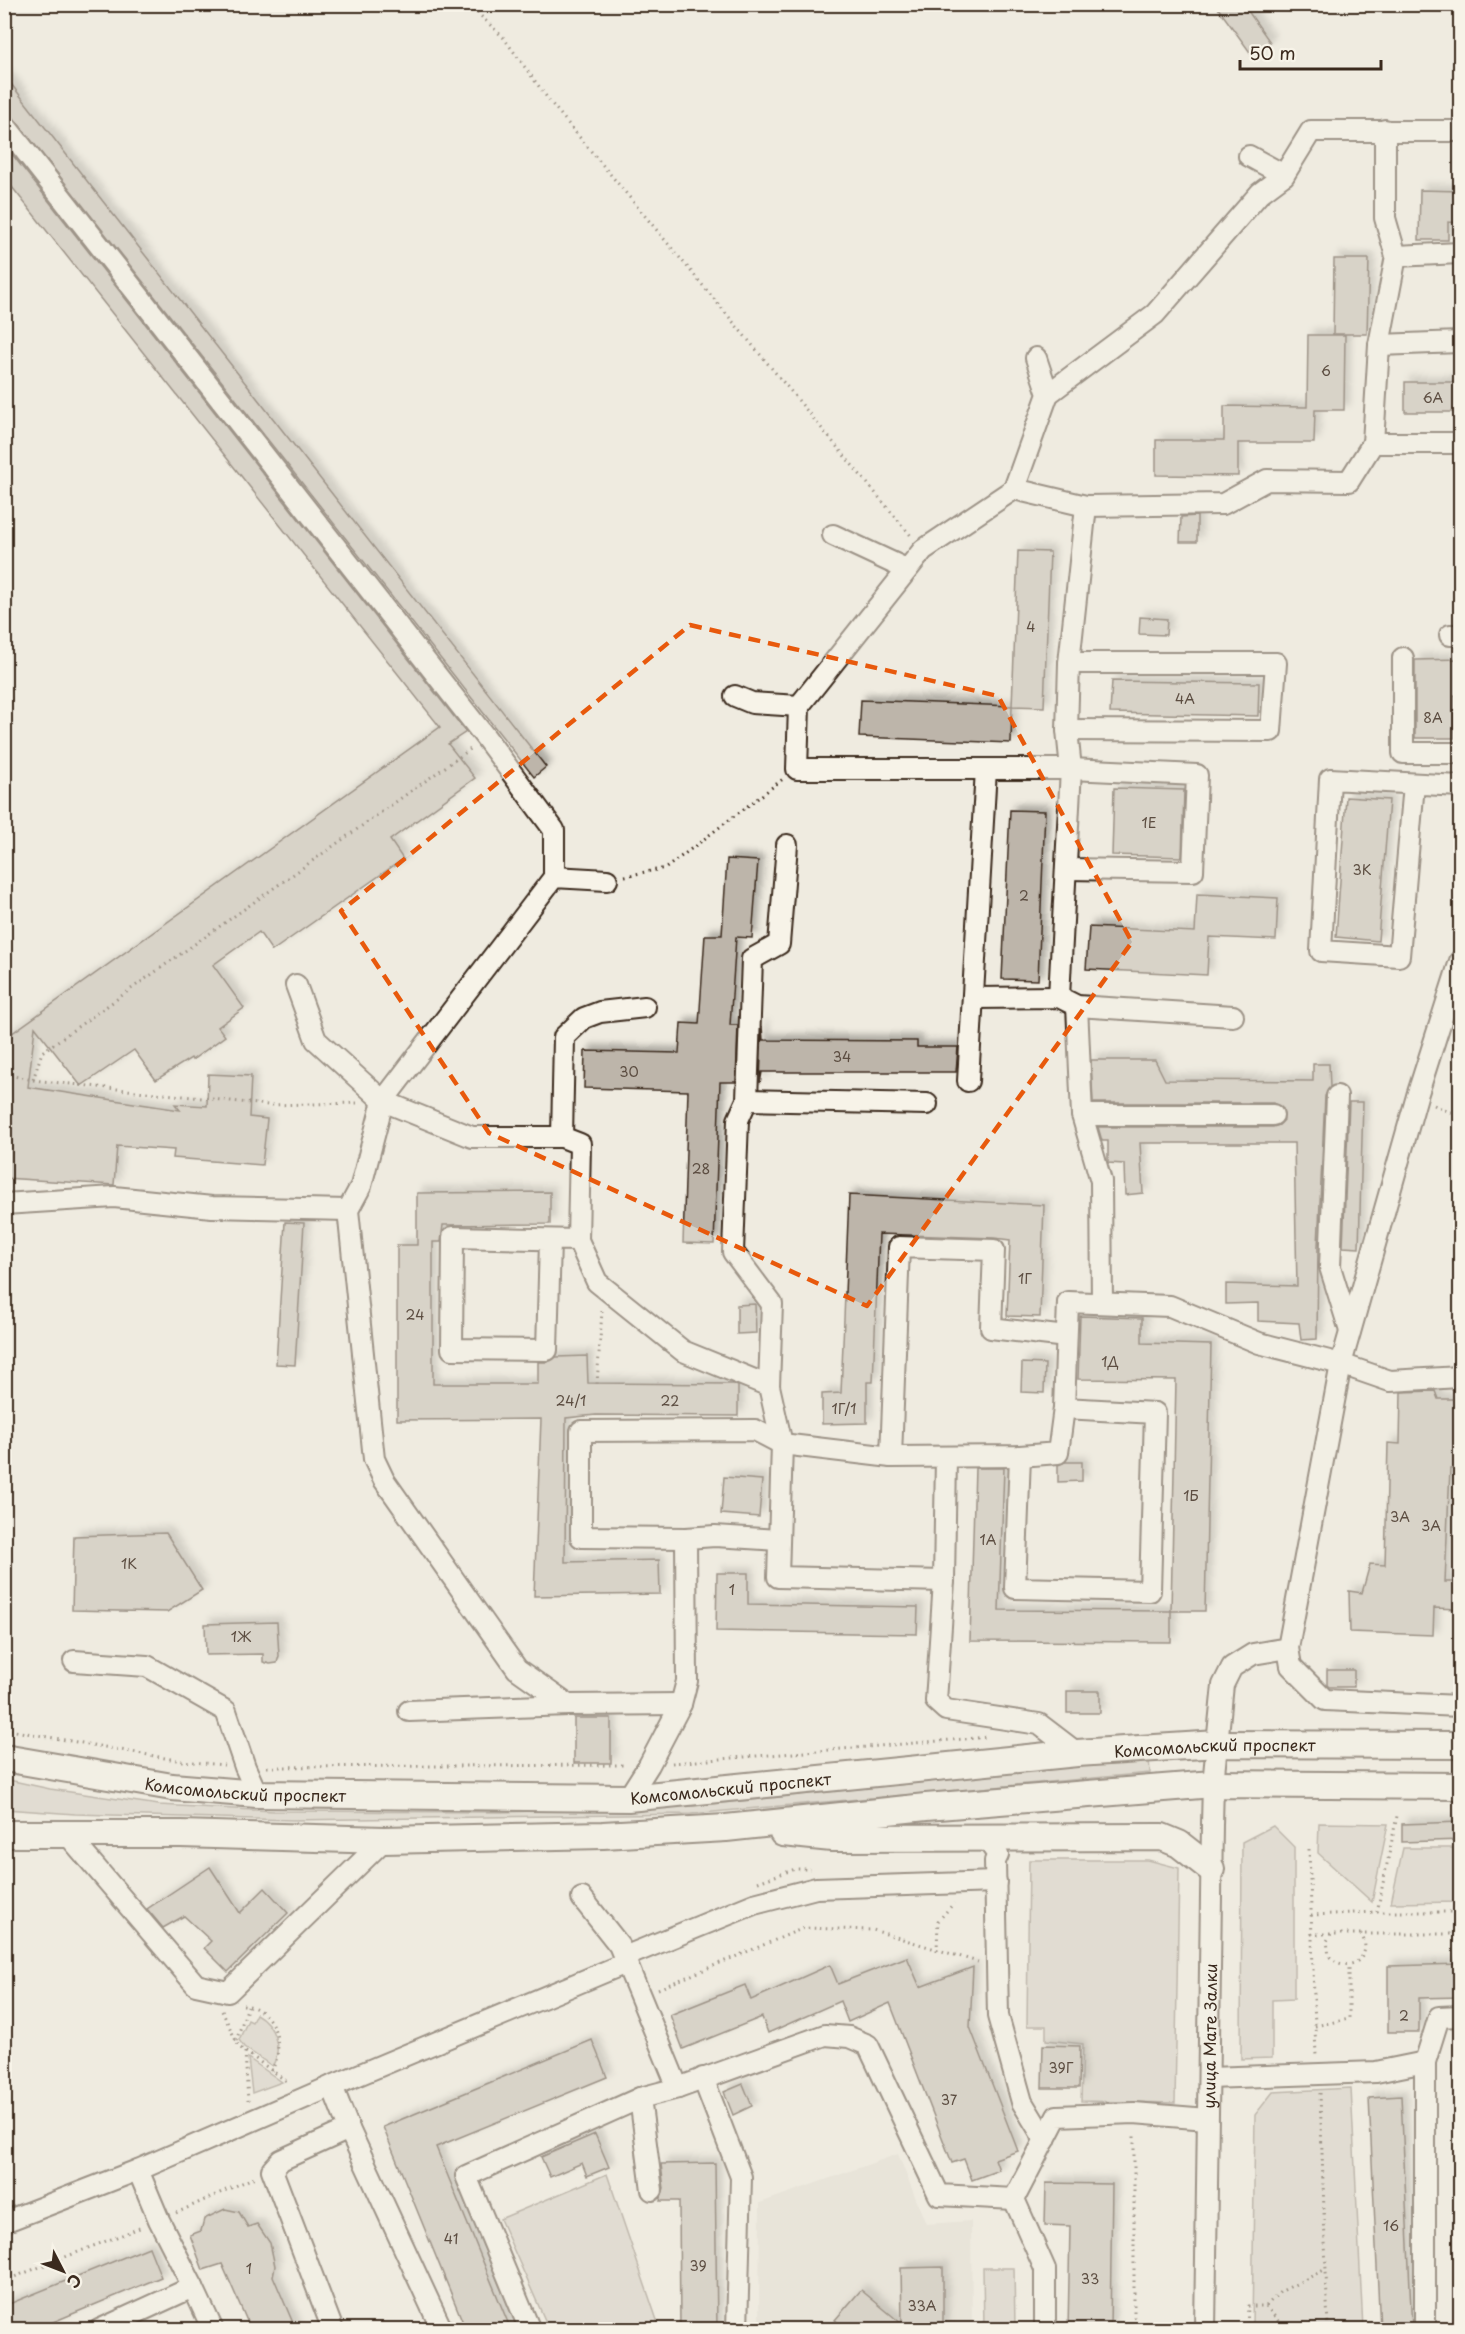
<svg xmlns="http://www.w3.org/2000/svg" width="1465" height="2334" font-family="'Playpen Sans',sans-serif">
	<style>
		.built { fill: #e0dbd0 }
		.green { fill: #d1cbc0; stroke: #867a6f; stroke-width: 1.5 }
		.building { fill: #bdb5aa; stroke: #3b2a1e; stroke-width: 1.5; filter: url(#shadow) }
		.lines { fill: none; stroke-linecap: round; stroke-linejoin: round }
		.minor-casing { stroke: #3b2a1e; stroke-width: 24 }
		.major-casing { stroke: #3b2a1e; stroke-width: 30 }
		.path { stroke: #3b2a1e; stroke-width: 3; stroke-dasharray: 1.5 4.5; stroke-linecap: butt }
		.minor { stroke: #f7f3e8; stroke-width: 20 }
		.major { stroke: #f7f3e8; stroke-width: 26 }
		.marked { fill: none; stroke: #e8590c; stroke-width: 4.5; stroke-dasharray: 12 8; stroke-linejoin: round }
		.labels { text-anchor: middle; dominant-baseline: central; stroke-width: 5; stroke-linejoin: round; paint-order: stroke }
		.number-label { font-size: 14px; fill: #5c4d41 }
		.street-label { font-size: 16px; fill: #3b2a1e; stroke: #f7f3e8 }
	</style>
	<defs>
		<filter id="shadow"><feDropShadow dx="5.5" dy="-5.5" stdDeviation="3" flood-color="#0004"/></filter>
	</defs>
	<rect width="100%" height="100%" fill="#efebe0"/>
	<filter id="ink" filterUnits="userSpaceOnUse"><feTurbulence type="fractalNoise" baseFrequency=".0167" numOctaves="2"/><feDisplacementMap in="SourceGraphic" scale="12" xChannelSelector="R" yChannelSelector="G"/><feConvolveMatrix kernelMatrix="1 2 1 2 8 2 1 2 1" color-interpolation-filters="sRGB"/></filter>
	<g filter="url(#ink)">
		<polygon class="built" points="898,2154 926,2224 971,2221 972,2329 759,2330 760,2203"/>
		<g class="green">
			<polygon points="1149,1759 1150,1773 691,1814 293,1820 75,1814 5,1809 4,1779 50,1789 159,1805 274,1811 502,1812 693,1806"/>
			<polygon points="1319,1823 1388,1824 1372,1902 1318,1853"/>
			<polygon points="1273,1826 1294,1847 1294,1999 1272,2000 1272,2058 1241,2059 1242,1842"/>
			<polygon points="1403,1848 1460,1848 1460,1902 1391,1903"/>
			<polygon points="1029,1860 1148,1860 1179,1868 1175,2103 1081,2101 1083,2044 1046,2040 1046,2026 1027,2026"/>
			<path d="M256 2014C273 2023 284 2049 272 2066L244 2047 239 2040 248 2020 252 2022Z"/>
			<polygon points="248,2058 282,2082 252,2093"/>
			<polygon points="1351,2088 1363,2329 1252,2329 1255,2115 1273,2092"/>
			<polygon points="607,2174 660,2329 549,2329 500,2219"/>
			<polygon points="983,2268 1014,2268 1015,2329 984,2329"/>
		</g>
		<g class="building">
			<polygon points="1215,4 1243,4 1270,42 1252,55"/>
			<polygon points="4,75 546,767 534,777 13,117 4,112"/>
			<polygon points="4,144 466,732 448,744 475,778 390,840 403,859 272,951 259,932 213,965 244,1008 218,1027 225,1036 192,1060 191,1058 156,1080 134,1050 81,1086 35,1027 28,1087 180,1110 175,1104 207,1106 208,1074 251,1076 249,1117 267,1119 262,1165 173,1158 174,1150 117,1146 114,1185 4,1178 4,1039 440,727 4,177"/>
			<polygon points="1420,190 1461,191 1461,223 1448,222 1448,240 1419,240"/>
			<polygon points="1334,259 1369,259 1367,334 1333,334"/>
			<polygon points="1308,335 1345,335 1344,410 1315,410 1314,443 1238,443 1238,476 1156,475 1156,440 1224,440 1224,406 1307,407"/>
			<rect x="1405" y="382" width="56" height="30"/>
			<polygon points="1197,516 1197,542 1180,542 1181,517"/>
			<polygon points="1018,551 1050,552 1044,707 1012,706"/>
			<polygon points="1140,617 1167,619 1166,635 1139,634"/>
			<polygon points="1461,659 1461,696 1454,695 1454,738 1415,738 1415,660"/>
			<polygon points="1112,681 1259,683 1258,716 1110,713"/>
			<polygon points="861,700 1012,706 1011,743 859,737"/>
			<polygon points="1114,788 1184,790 1182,857 1112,855"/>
			<polygon points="1346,797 1389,800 1378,941 1336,937"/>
			<polygon points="1010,810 1045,811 1038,980 1002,979"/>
			<polygon points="727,859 758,861 752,938 736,937 730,1025 738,1025 736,1082 720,1082 714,1244 683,1243 688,1091 584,1088 585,1051 679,1053 681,1023 699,1024 705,935 722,935"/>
			<polygon points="1197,894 1278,898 1276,940 1209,937 1207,975 1086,969 1089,927 1195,932"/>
			<polygon points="762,1026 763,1040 917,1041 917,1047 958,1047 956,1072 762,1072 760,1083"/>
			<polygon points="1091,1060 1155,1060 1165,1080 1313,1081 1313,1064 1329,1064 1330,1087 1325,1096 1318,1246 1317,1339 1301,1340 1299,1323 1258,1321 1258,1303 1226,1304 1226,1284 1297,1286 1294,1143 1140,1143 1143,1193 1125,1195 1124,1164 1108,1163 1108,1141 1102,1141 1098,1127 1273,1127 1279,1125 1284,1120 1283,1109 1273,1103 1093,1103"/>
			<polygon points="1349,1102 1363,1102 1359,1248 1343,1247"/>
			<polygon points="550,1192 550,1224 443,1225 441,1242 433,1242 433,1384 538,1384 538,1362 547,1362 556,1357 587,1356 588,1383 733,1384 738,1386 738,1416 596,1415 566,1418 565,1562 659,1560 660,1594 534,1596 541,1419 397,1420 397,1245 417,1245 417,1193"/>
			<polygon points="849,1195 1044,1205 1040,1317 1007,1316 1010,1240 994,1238 879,1234 873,1382 867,1382 867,1423 822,1424 822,1394 841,1393"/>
			<polygon points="285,1222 304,1223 295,1365 276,1364"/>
			<polygon points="755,1304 756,1333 737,1334 737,1305"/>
			<polygon points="1080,1316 1142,1318 1142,1343 1211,1345 1205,1611 1171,1611 1176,1380 1078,1379"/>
			<polygon points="1022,1363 1045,1364 1044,1393 1021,1392"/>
			<polygon points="1435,1391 1438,1399 1461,1399 1461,1468 1450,1469 1445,1582 1458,1582 1458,1609 1434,1608 1433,1635 1350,1632 1349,1591 1362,1593 1370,1564 1385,1565 1388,1443 1400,1444 1401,1392"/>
			<polygon points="1065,1462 1082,1462 1082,1481 1058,1482 1058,1465"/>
			<polygon points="975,1468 1004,1468 999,1610 1171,1611 1171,1642 970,1641"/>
			<polygon points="724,1477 762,1480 759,1517 721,1514"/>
			<polygon points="166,1533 202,1590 167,1612 72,1610 74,1536"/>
			<polygon points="717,1573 748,1573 748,1604 918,1607 917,1634 716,1631"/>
			<polygon points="277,1622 279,1656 277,1663 270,1664 263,1662 263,1654 206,1655 205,1624"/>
			<polygon points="1327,1670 1354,1670 1354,1687 1329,1687 1327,1685"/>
			<rect x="1067" y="1691" width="33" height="22"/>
			<rect x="574" y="1718" width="37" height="45"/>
			<polygon points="1461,1822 1461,1840 1402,1842 1402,1824"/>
			<polygon points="210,1867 240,1913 265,1888 288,1913 228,1972 204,1948 211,1941 184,1916 163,1928 147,1909"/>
			<polygon points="907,1957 920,1987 973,1967 970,2027 1018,2151 995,2159 999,2170 972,2180 964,2159 952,2163 890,2003 848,2022 840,2001 768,2033 762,2017 683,2049 670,2015 745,1985 751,2000 830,1965 838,1984"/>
			<polygon points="1461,1964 1461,1997 1419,1998 1419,2032 1388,2032 1388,1966"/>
			<polygon points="592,2040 607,2077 436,2147 511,2330 466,2330 383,2127"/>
			<polygon points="1043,2045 1080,2046 1079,2088 1042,2088"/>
			<polygon points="743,2084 752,2106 733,2115 724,2092"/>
			<polygon points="1401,2096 1412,2330 1380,2330 1369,2098"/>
			<polygon points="595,2134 609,2167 587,2176 582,2163 550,2177 541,2157"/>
			<polygon points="715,2163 717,2330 680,2330 679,2201 660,2201 664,2189 661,2164"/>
			<polygon points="1046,2183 1112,2184 1110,2330 1068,2330 1070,2226 1045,2225"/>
			<polygon points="225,2209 239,2212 248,2227 257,2224 270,2243 275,2266 273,2276 296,2330 251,2330 222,2264 203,2270 190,2235 201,2231 204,2219"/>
			<polygon points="149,2247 161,2277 34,2330 4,2330 4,2306"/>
			<polygon points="943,2267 943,2330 847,2330 835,2320 861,2290 902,2324 901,2268"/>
		</g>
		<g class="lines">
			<defs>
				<g id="minor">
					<polyline points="4,124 486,738 554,830 554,877"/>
					<polyline points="1385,130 1385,218 1396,256 1379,345 1373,443 1460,443"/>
					<polyline points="1249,156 1284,175"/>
					<polyline points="1396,256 1460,253"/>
					<polyline points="1379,345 1460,342"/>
					<polyline points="1036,358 1048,394 1014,489 923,550 799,706 797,769 1071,769 1197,775 1193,871 1066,869"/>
					<polyline points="1048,394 1155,314 1260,193 1284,175 1311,131 1460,131"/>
					<polyline points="1014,489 1086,506 1223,504 1267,480 1349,481 1373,443"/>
					<polyline points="833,535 906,569"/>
					<polyline points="1450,635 1460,635"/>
					<polyline points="1403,658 1403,753 1460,753"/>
					<polyline points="735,696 752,703 799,706"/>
					<polyline points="1067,730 1271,731 1276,663 1069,663"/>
					<polyline points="1414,784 1399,956 1321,951 1330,779 1460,786"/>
					<polyline points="607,880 554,877 383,1101 361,1186 348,1210 374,1459 384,1480 517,1669 568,1705 681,1704"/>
					<polyline points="296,985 316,1040 383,1101 472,1137 562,1137 580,1144 578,1240 597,1282 683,1351 769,1386 782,1444 778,1577 944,1581"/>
					<polyline points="1059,997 1071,769 1067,730 1069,663 1086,506"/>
					<polyline points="973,998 1059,997 1077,1006 1233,1016"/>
					<polyline points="1077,1006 1082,1115 1101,1181 1102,1303"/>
					<polyline points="968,1081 986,769"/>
					<polyline points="1337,1096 1330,1267 1350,1331"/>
					<polyline points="747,1100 927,1104"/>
					<polyline points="1082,1115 1273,1115"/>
					<polyline points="562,1137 564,1037 584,1018 600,1012 645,1007"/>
					<polyline points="4,1204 114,1197 212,1207 348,1210"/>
					<polyline points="550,1241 547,1350 452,1349 453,1237 578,1240"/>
					<polyline points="769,1386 772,1304 733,1252 738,1120 747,1100 752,959 779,944 787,845"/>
					<polyline points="1020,1456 1015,1588 1150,1591 1155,1413 1064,1408"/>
					<polyline points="891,1457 899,1247 994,1250 991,1328 1066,1337"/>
					<polyline points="946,1457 944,1581 936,1701 946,1710 1039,1724 1077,1753"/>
					<polyline points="686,1538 581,1537 581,1431 755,1430 782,1444 891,1457 1020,1456 1058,1453 1064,1408 1068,1302 1170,1306 1259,1343 1341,1364 1390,1381 1460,1377"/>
					<polyline points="1288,1648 1291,1666 1325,1700 1460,1706"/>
					<polyline points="74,1661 147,1666 226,1711 245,1767 257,1794"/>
					<polyline points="409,1711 568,1705"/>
					<polyline points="628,1798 649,1765 681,1704 687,1681 686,1538 715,1536 778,1540"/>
					<polyline points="68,1835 196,1985 228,1992 384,1840"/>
					<polyline points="986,1838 998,1855 995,1861 998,2016 1022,2102 1045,2140"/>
					<polyline points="582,1898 619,1945 624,1957"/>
					<polyline points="1425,2062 1439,2017 1460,2016"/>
					<polyline points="703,2078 741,2177 737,2330"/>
					<polyline points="1209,2078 1376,2072 1425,2062 1425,2330"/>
					<polyline points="678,2088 624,1957 754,1904 816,1888 996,1882"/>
					<polyline points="640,2098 652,2190"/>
					<polyline points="138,2170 159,2220 193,2287"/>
					<polyline points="4,2222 138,2170 332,2086"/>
					<polyline points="99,2330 193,2287 213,2330"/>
					<polyline points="333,2330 272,2170 281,2160 349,2129"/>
					<polyline points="442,2330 349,2129 332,2086 626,1963"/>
					<polyline points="530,2330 466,2176 640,2098 678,2088 825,2035 849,2037 868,2045 939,2195 1014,2199"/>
					<polyline points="1045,2330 1045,2269 1014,2199 1057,2116 1134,2113 1207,2119"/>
					<path id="s1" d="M1205 2330 1212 1824 1213 1784 1223 1685 1232 1667 1253 1654 1288 1648 1341 1364 1417 1096 1460 961"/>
				</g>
				<g id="major">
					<path id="s2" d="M4 1758 172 1787 257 1794 628 1798 1077 1753 1218 1744 1460 1745"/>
					<polyline points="783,1833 832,1838 1162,1837 1179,1844 1211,1869"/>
					<polyline points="4,1834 181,1834 384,1840 603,1835 726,1828 926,1807 1213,1784 1460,1786"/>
				</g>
			</defs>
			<use href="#minor" class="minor-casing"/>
			<use href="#major" class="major-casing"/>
			<g class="path">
				<polyline points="468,4 503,37 551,103 912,537"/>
				<polyline points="625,876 666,868 783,779"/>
				<polyline points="4,1074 33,1080 42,1052 472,748"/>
				<polyline points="33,1080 268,1105 357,1103"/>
				<polyline points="1434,1105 1449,1112 1460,1112"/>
				<polyline points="597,1384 602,1311"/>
				<polyline points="4,1729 182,1761 224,1765"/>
				<polyline points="672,1763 988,1737"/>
				<polyline points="267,1767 626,1765"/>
				<polyline points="1309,1849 1316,2057"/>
				<polyline points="758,1882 795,1869 810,1869"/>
				<polyline points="1377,1912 1397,1816"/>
				<polyline points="1311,1915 1377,1912 1460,1912"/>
				<polyline points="1311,1934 1460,1934"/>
				<path d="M1331 1934 1327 1941 1329 1956C1348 1976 1375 1957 1361 1934"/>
				<polyline points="937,1951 938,1921 954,1903"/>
				<polyline points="658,1989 804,1928 873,1930 978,1962"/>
				<path d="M243 2005C274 2007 287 2047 271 2071"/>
				<polyline points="222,2011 239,2047 289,2083"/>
				<polyline points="1315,2026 1349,2019 1349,1965"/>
				<polyline points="236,2041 248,2006"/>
				<polyline points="245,2052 248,2101"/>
				<polyline points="1320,2093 1328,2330"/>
				<polyline points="176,2213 255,2177"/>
				<polyline points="4,2281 142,2227"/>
				<polyline points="1266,2306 1279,2322 1291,2330"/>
				<polyline points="1134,2330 1134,2132"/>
				<polyline points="1247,2330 1248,2306 1266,2306 1280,2292 1326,2269"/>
			</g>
			<use href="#minor" class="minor"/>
			<use href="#major" class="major"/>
		</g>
	</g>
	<path d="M0 0H1465V2334H0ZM690 625 998 696 1132 942 867 1306 489 1133 341 911Z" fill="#efebe0" fill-opacity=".55" fill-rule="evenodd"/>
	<path class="marked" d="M690 625 998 696 1132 942 867 1306 489 1133 341 911Z"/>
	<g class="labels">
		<g class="number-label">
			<text x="1326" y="370">6</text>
			<text x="1433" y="397">6А</text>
			<text x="1031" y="626">4</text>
			<text x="1185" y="698">4А</text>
			<text x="1433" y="717">8А</text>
			<text x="1149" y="822">1Е</text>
			<text x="1362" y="869">3К</text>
			<text x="1024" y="895">2</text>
			<text x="842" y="1056">34</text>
			<text x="629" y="1071">30</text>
			<text x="701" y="1168">28</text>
			<text x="1025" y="1278">1Г</text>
			<text x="415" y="1314">24</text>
			<text x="1110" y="1361">1Д</text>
			<text x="571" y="1400">24/1</text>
			<text x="670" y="1400">22</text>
			<text x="844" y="1408">1Г/1</text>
			<text x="1191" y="1495">1Б</text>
			<text x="1400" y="1516">3А</text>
			<text x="1431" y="1525">3А</text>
			<text x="988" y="1539">1А</text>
			<text x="129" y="1563">1К</text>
			<text x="732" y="1589">1</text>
			<text x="241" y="1636">1Ж</text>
			<text x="1404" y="2015">2</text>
			<text x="1061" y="2067">39Г</text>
			<text x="949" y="2099">37</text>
			<text x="1391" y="2225">16</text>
			<text x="451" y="2238">41</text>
			<text x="698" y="2265">39</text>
			<text x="249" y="2268">1</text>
			<text x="1090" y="2278">33</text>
			<text x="922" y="2305">33А</text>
		</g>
		<g class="street-label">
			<text stroke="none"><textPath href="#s2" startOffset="1216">Комсомольский проспект</textPath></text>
			<text stroke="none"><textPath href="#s2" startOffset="730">Комсомольский проспект</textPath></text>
			<text stroke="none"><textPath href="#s2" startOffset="244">Комсомольский проспект</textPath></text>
			<text stroke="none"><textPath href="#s1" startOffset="294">улица Мате Залки</textPath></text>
		</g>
	</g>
	<rect width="1465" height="2334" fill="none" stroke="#f7f3e8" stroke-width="24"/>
	<rect x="12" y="12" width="1441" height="2310" fill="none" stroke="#3b2a1e" stroke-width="2" filter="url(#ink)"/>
	<g transform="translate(63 2271) rotate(132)" stroke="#f7f3e8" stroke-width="4.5" paint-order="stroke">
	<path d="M0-4.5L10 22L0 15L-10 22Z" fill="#3b2a1e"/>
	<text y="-9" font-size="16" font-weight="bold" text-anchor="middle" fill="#3b2a1e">С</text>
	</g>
	<path d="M1240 60v9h141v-9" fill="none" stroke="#3b2a1e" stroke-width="3"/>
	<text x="1249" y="60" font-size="18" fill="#3b2a1e" stroke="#f7f3e8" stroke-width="4.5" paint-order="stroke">50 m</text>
</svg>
